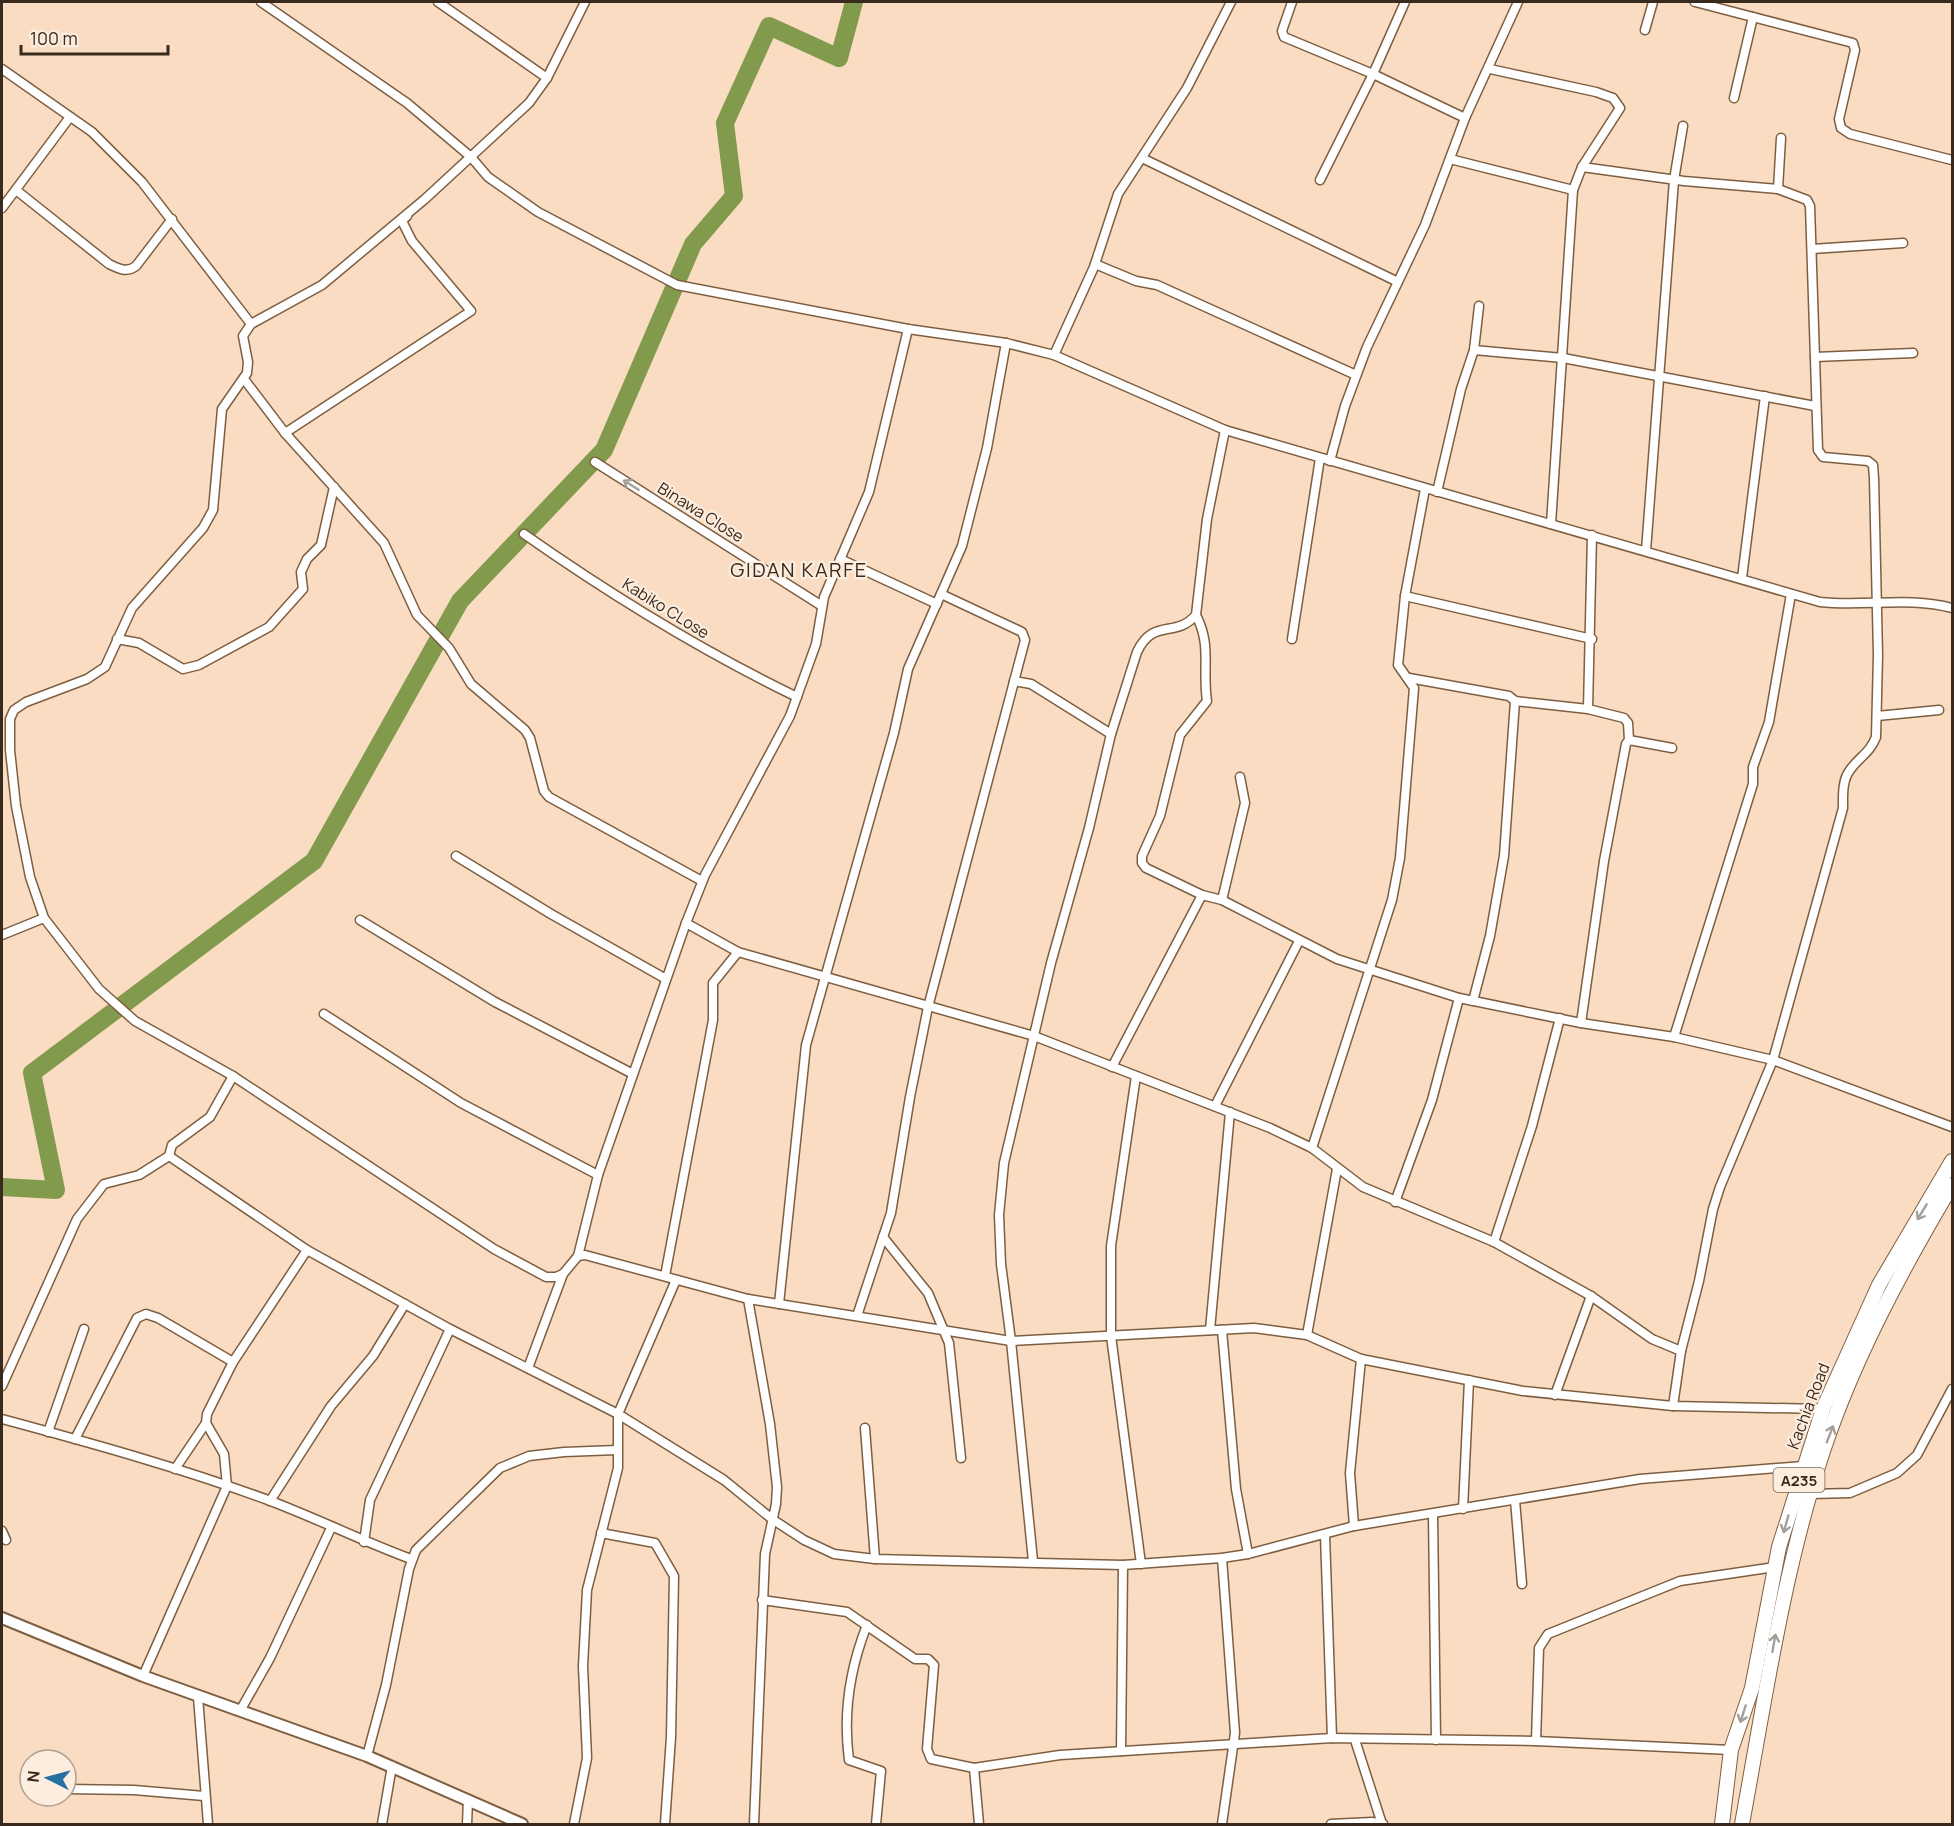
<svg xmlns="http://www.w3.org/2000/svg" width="1954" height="1826" font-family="Manrope,sans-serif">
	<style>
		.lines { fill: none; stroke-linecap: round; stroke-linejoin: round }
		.river { stroke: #819a4c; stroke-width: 18 }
		.minor-casing { stroke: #7e5e40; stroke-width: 11 }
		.tertiary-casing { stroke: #7e5e40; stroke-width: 14 }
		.trunk-casing { stroke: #7e5e40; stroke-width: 16 }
		.minor { stroke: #fff; stroke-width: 8 }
		.tertiary { stroke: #fff; stroke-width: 10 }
		.trunk { stroke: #fff; stroke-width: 14 }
		.oneway { stroke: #a59f99 }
		.labels { text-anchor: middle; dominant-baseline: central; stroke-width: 4.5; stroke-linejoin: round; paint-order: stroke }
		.shield { fill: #fceddf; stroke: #736457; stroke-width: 1.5 }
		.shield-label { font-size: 15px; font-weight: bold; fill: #382a1d }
		.street-label { font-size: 16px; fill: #382a1d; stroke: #fceddf }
		.quarter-label { font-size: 20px; letter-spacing: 1.5px; fill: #382a1d; stroke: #fceddf }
	</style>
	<rect width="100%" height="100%" fill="#fadcc2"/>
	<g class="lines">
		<polyline class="river" points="2,1187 56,1190 32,1073 314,861 460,601 604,450 693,244 734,196 725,123 769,26 839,58 854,2"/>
		<defs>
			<g id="minor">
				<path d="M261 2 407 103 471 157 488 177 538 212 677 285 908 329 1006 343 1054 355 1225 430 1820 602C1864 607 1909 596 1952 608"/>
				<polyline points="438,2 547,78"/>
				<polyline points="585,2 547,78 529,103 425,199 322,285 251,324 243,336 248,362 247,373 222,409 213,510 203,528 132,608 105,667 87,679 26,702 14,710 10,719 10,750 16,806 30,877 44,918 99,989 135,1021 233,1076 494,1249 546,1277 556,1277 563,1274 578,1256 585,1255 748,1299 1011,1341 1254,1328 1307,1335 1361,1359 1523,1391 1673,1406 1823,1409"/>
				<polyline points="1292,2 1282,31 1284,37 1373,74 1465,118"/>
				<polyline points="1695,2 1853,43 1855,50 1839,119 1841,128 1850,134 1952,160"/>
				<polyline points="1645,30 1653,2"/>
				<polyline points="2,69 92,132 142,182 251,324"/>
				<polyline points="1490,69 1596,92 1613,98 1620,108 1582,167 1573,190 1551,524"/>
				<polyline points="1734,98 1753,17"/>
				<polyline points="1142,158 1396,281"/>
				<polyline points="1450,159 1573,190"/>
				<path d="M1582 167 1684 181 1778 189 1807 200 1810 206 1818 450 1823 457 1868 461 1873 465 1874 478 1878 655 1876 737C1870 753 1859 757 1850 770 1842 780 1843 796 1843 808L1773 1060 1720 1187 1713 1209 1699 1281 1681 1351 1673 1406"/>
				<polyline points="1320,180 1373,74 1405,2"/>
				<polyline points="1778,189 1781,138"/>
				<path d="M16 190 109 264C119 269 127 273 136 266L172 219"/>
				<polyline points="2,208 70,117"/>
				<polyline points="1812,249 1903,243"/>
				<polyline points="1095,264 1136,281 1157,285 1356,375"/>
				<polyline points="1474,350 1563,358 1815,406"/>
				<polyline points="1054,355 1094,267 1118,194 1187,88 1231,2"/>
				<polyline points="1815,357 1913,353"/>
				<polyline points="244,379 285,433 384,543 417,615 449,648 471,684 525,730 530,738 544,791 549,797 702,881"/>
				<polyline points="285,433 471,311 412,241 402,221 407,216"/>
				<polyline points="1330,461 1345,406 1367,347 1425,225 1465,118 1518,2"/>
				<polyline points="595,462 822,606"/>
				<polyline points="1437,492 1461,389 1474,350 1479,306"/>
				<path d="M524 534C611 595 702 651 797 697"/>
				<polyline points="1646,551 1674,180 1683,126"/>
				<polyline points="840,559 937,604"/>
				<polyline points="1742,578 1765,396"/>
				<polyline points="1405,596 1592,639"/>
				<path d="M1196 615C1212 646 1202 667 1207 701L1180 735 1160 816 1142 856V863L1146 868 1202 895 1222 900 1337 959 1459 998 1581 1023 1674 1037 1773 1060 1952 1127"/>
				<polyline points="117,639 139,643 183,669 199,665 269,627 303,589 301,572 307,559 321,545 334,487"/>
				<polyline points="1292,639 1320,458"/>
				<polyline points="1409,678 1509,696 1515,701 1588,709 1624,718 1628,723 1629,740 1626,744 1604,861 1581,1023"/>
				<polyline points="1014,681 1031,684 1111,734"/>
				<polyline points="1588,709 1592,535"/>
				<polyline points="1877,716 1939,710"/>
				<polyline points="1629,740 1672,748"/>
				<polyline points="456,856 551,914 666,979"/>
				<polyline points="1222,900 1245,803 1240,777"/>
				<polyline points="360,920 495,1002 633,1074"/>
				<polyline points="686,923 738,952 1034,1036 1270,1128 1312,1148 1363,1187 1494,1242 1591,1296 1652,1339 1681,1351"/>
				<polyline points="2,935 44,918"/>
				<polyline points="1473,1001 1490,936 1504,856 1515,701"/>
				<polyline points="324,1014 461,1103 598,1175"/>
				<polyline points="1674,1037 1753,784 1753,767 1769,722 1791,594"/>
				<polyline points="1112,1067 1202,895"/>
				<polyline points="1136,1076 1111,1246 1111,1336 1141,1564"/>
				<polyline points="1215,1106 1299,941"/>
				<polyline points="1312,1148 1392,900 1400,858 1414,688 1398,665 1405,596 1425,489"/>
				<polyline points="169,1156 307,1250 450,1329 618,1414 724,1480 772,1519 804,1540 834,1554 875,1559 1123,1565 1222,1558 1248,1554 1354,1526 1640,1479 1803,1466"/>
				<polyline points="1395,1202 1432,1100 1459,998"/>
				<polyline points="883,1237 928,1293 949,1343 961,1458"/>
				<polyline points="1494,1242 1532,1126 1560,1018"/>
				<polyline points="578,1256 598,1175 686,923 705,875 790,716 816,644 824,597 869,492 908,329"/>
				<polyline points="665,1276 713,1020 713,983 738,952"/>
				<polyline points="748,1299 770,1424 777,1487 776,1504 765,1554 754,1824"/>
				<polyline points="779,1304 806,1045 894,733 908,669 962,546 987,448 1006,343"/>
				<polyline points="857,1316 891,1213 910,1097 928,1007 1025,640 1022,632 941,594"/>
				<polyline points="1210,1330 1230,1112"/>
				<polyline points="1222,1330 1236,1489 1248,1554"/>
				<polyline points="1307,1335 1337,1169"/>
				<polyline points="528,1368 563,1274"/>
				<polyline points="2,1386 77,1219 104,1184 139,1175 169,1156 172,1145 210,1117 233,1076"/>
				<polyline points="1555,1395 1591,1296"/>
				<path d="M2 1419C91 1443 181 1468 268 1500 316 1518 362 1541 411 1559"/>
				<polyline points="865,1428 875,1559"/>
				<polyline points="48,1432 84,1329"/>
				<polyline points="75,1439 137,1318 146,1314 158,1318 233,1362"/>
				<polyline points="175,1469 206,1423"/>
				<polyline points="1810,1494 1850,1493 1897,1473 1917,1455 1952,1389"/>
				<polyline points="1515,1500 1522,1584"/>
				<polyline points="270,1501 331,1406 373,1356 405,1304"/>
				<polyline points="1463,1509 1469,1380"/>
				<polyline points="1433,1514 1436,1740"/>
				<polyline points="1354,1526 1350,1473 1361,1359"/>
				<polyline points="2,1531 6,1540"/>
				<polyline points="601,1533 655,1543 674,1576 671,1737 665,1824"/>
				<polyline points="1325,1535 1332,1738"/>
				<polyline points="364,1542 370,1500 450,1329"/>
				<path d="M1033 1561 1011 1341 1001 1264 999 1215 1004 1163 1051 963 1089 828 1111 734 1137 652C1154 617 1175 639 1196 615L1207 519 1225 430"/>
				<polyline points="762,1600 847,1612 915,1659 928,1659 934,1665 927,1749 931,1759 974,1768 1060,1755 1332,1738 1536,1741 1731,1750"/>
				<path d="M867 1625C850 1668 843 1715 849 1760L881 1771 876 1824"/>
				<polyline points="143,1676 227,1486 224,1454 206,1423 207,1414 233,1362 307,1250"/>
				<polyline points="198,1697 208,1824"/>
				<polyline points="240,1711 270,1658 331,1528"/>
				<polyline points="1355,1740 1382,1824"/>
				<polyline points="1536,1741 1539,1648 1548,1634 1680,1581 1775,1567"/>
				<polyline points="1121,1751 1123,1565"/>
				<polyline points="367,1756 386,1685 409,1569 416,1550 500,1468 529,1456 564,1452 617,1450"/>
				<polyline points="974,1768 979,1824"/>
				<polyline points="66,1789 134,1790 204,1796"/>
				<polyline points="382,1824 392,1766"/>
				<polyline points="467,1824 468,1800"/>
				<polyline points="574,1824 587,1758 583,1666 587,1590 618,1468 618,1414 676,1280"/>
				<polyline points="1222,1824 1235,1733 1222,1558"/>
				<polyline points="1331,1824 1372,1822 1383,1824"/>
			</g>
			<polyline id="tertiary" points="2,1618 143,1676 367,1756 522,1824"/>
			<g id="trunk">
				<polyline points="1722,1824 1731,1750 1752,1688 1779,1547 1823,1409 1879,1285 1952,1161"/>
				<path d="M1742 1824C1765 1699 1783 1572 1823 1451 1854 1358 1902 1269 1952 1185"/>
			</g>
		</defs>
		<use href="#minor" class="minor-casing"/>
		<use href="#tertiary" class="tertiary-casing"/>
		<use href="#trunk" class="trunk-casing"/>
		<use href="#minor" class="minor"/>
		<use href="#tertiary" class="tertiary"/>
		<use href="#trunk" class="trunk"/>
	</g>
	<defs><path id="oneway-shaft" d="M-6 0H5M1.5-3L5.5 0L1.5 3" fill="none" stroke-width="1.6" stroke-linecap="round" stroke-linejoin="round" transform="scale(1.5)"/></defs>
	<g class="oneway">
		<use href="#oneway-shaft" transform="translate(631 485) rotate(-148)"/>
		<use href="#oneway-shaft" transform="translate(1922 1212) rotate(121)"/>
		<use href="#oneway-shaft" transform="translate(1830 1434) rotate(-69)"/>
		<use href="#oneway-shaft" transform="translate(1786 1524) rotate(106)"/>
		<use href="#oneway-shaft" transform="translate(1774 1643) rotate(-80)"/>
		<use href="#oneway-shaft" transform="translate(1743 1714) rotate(108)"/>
	</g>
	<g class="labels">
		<rect class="shield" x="1773.5" y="1468" width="51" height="24" rx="4.5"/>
		<g class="shield-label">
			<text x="1799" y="1480">A235</text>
		</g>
		<g class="street-label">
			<text transform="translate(701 512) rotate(32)">Binawa Close</text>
			<text transform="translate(666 608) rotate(32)">Kabiko CLose</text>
			<text transform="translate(1808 1406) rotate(-69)">Kachia Road</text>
		</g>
		<g class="quarter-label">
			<text x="799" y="569">GIDAN KARFE</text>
		</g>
	</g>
	<rect width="1954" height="1826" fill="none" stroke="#382a1d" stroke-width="6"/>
	<g transform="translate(48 1778) rotate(276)"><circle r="28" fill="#fceddf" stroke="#ae9f91" stroke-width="1.5"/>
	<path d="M0-4.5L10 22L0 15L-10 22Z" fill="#2770a3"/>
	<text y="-9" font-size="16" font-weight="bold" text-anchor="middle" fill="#382a1d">N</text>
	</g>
	<path d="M21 45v9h147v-9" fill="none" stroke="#382a1d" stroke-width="3"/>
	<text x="30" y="45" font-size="18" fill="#382a1d" stroke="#fceddf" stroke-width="4.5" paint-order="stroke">100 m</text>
</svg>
